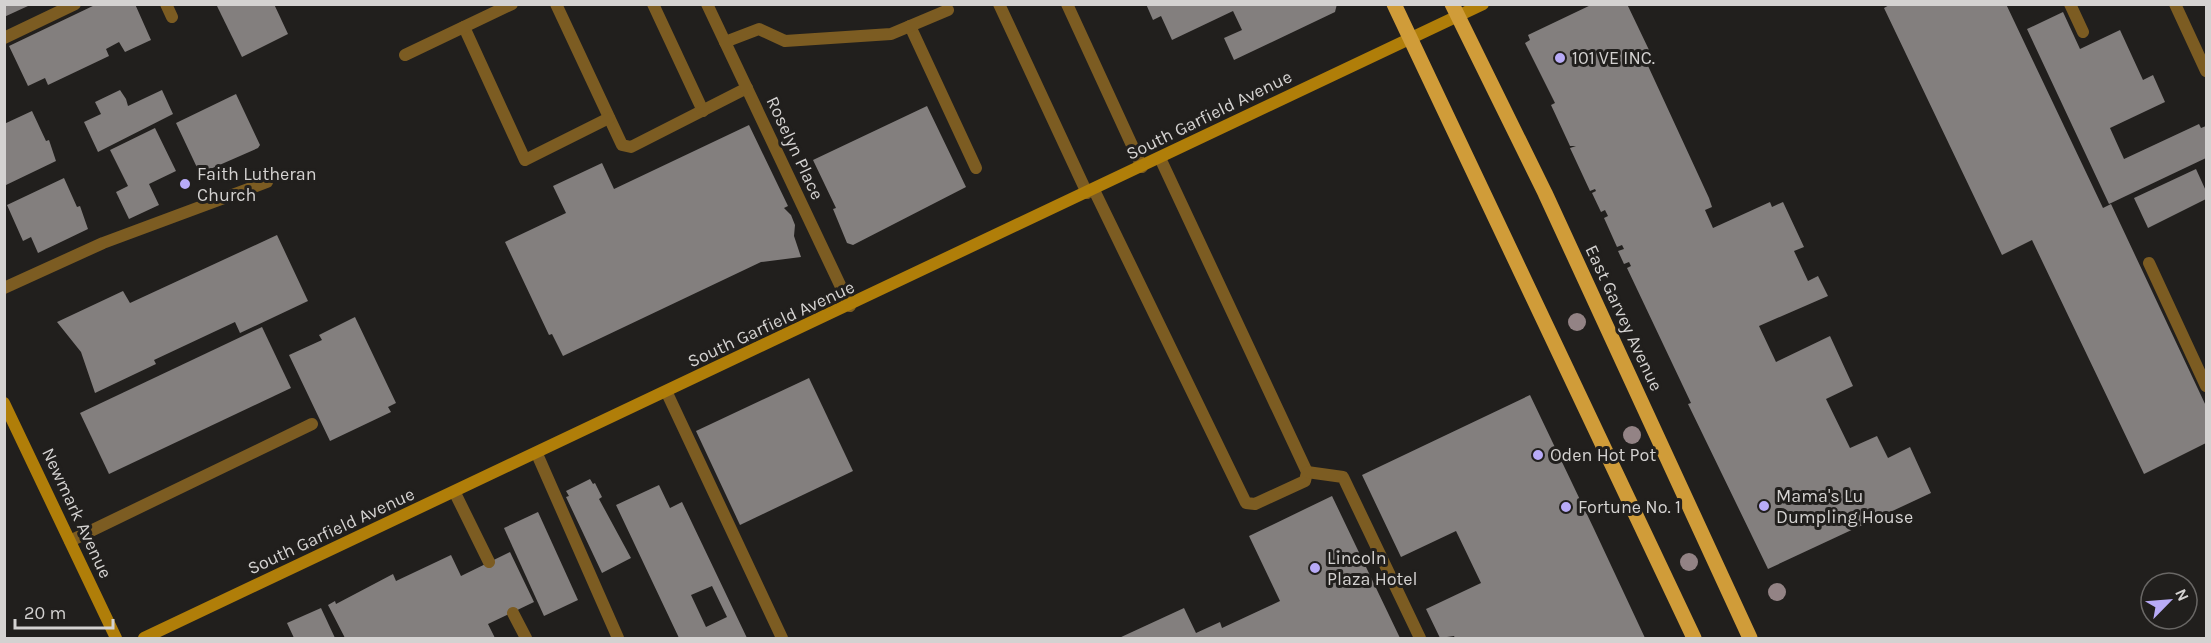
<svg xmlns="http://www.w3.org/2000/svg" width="2211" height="643" font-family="Karla,sans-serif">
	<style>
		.building { fill: #837f7e; fill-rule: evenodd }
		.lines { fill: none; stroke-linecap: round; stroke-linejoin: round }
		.lane { stroke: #7c5c22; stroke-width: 12 }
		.street { stroke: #7c5c22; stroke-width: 12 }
		.secondary { stroke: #b07e09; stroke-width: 12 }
		.primary { stroke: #d09c39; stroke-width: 15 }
		.tree { fill: #938385 }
		.poi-dot { fill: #b8abf7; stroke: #211f1d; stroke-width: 2 }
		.labels { text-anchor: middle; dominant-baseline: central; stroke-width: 6; stroke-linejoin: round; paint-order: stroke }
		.poi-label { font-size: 18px; fill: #d4d2d1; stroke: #211f1d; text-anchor: start }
		.street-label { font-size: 18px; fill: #d4d2d1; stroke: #211f1d }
	</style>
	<rect width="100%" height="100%" fill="#211f1d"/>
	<g class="building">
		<polygon points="97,4 135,4 151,40 125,52 119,42 106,49 109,56 48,85 45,78 28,86 9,46"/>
		<polygon points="216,4 274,4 288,34 242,57"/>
		<polygon points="1146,4 1337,4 1335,12 1234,60 1224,38 1242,30 1233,11 1172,40 1161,16 1153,20"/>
		<polygon points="1593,4 1627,4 1650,52 1643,55 1709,198 1712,207 1705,210 1713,228 1770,202 1772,207 1783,202 1804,247 1794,251 1808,281 1818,276 1828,296 1759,326 1776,362 1830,336 1853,386 1826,399 1850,448 1877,436 1888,458 1910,447 1931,493 1768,569 1688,404 1691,403 1627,268 1631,266 1629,262 1624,264 1618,251 1624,249 1622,245 1617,247 1604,218 1608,216 1605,210 1601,212 1592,193 1596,191 1595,189 1590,191 1570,148 1576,146 1570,146 1551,105 1555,103 1525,43 1530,40 1528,35"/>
		<polygon points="1891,4 2006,4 2103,208 2111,204 2206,406 2206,443 2144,474 2032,240 2002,255 1884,8"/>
		<polygon points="4,5 27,5 28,6 4,17"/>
		<polygon points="2063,12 2080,49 2120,30 2143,80 2153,75 2165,102 2110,128 2124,159 2199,124 2201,128 2206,126 2206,158 2109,204 2027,29"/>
		<polygon points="120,90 126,99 128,106 162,90 173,114 98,152 84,122 101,114 95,102"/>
		<polygon points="236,94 260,145 258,148 208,170 209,173 201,176 176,123"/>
		<polygon points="927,106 966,187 853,245 847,243 833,209 836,208 813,160"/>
		<polygon points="32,111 46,141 49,140 56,161 6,185 4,124"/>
		<polygon points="749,125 788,206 784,208 791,215 795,225 794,236 801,257 761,262 563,356 552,334 549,335 505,242 566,213 553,186 602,163 614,189"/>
		<polygon points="155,128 176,171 149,184 159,205 129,219 116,192 128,186 110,150"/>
		<polygon points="2196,169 2206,191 2206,199 2148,228 2134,198"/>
		<polygon points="64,178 77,207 80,206 88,229 38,253 31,237 23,241 7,205"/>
		<polygon points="277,235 308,301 240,333 235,322 154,360 156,364 95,393 81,352 57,322 123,291 130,303"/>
		<polygon points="355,317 396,403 388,407 391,412 330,441 289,355 322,340 319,335"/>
		<polygon points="262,327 291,388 109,474 80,413"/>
		<polygon points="809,378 853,471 740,525 696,431"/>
		<polygon points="1530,395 1594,529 1645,638 1455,638 1454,636 1440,638 1426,609 1481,583 1456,531 1401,557 1362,475"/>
		<polygon points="590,479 593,484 595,483 602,497 599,499 631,558 602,573 566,497 569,496 566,491"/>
		<path d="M659 485 670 508 682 502 747 638H679L616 505ZM712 586 727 617 706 627 691 595Z"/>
		<polygon points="1332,496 1400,638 1119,638 1184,608 1196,633 1220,622 1222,628 1280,601 1249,536"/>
		<polygon points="538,512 578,600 544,616 504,528"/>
		<polygon points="510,552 534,602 488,624 495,638 345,638 328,605 335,601 336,604 393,574 396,581 451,555 461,576"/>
		<polygon points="321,608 335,638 294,638 287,623"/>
	</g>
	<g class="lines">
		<g class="lane">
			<polyline points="166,4 172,17"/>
			<polyline points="556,4 622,145 631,147 747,88"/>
			<polyline points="653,4 703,111"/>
			<polyline points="999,4 1087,193"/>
			<polyline points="1067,4 1142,167"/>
			<polyline points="2070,4 2083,32"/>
			<polyline points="2175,4 2206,71"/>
			<polyline points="910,26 976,168"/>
			<polyline points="464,27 525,160 609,118"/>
			<polyline points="4,38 75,4"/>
			<polyline points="725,42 759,29 785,41 891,34 948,10"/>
			<polyline points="1094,190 1246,503 1255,504 1305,481 1307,472 1160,158"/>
			<polyline points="2149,263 2206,386"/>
			<polyline points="4,288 103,243 267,182"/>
			<polyline points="667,393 782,638"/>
			<polyline points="537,454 618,638"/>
			<polyline points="1307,472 1343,477 1420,638"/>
			<polyline points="455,493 489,562"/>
			<polyline points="70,541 312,424"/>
			<polyline points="513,613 526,638"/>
		</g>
		<g class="street">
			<polyline points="707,4 850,306"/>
			<polyline points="405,55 512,4"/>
		</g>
		<g class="secondary">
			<polyline points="4,403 116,638"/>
			<polyline points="144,638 1483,4"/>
		</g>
		<g class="primary">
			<polyline points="1394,4 1694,638"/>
			<polyline points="1452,4 1545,193 1750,638"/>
		</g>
	</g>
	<g class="tree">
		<circle cx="1577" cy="322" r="9"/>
		<circle cx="1632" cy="435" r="9"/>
		<circle cx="1689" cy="562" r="9"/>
		<circle cx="1777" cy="592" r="9"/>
	</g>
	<g class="poi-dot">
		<circle cx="1560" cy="58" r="6"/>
		<circle cx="185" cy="184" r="6"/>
		<circle cx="1538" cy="455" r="6"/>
		<circle cx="1764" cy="506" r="6"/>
		<circle cx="1566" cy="507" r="6"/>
		<circle cx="1315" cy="568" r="6"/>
	</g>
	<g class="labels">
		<g class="poi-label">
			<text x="1572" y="58">101 VE INC.</text>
			<text x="197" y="174">Faith Lutheran<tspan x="197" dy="21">Church</tspan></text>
			<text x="1550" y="455">Oden Hot Pot</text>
			<text x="1776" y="496">Mama's Lu<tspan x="1776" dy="21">Dumpling House</tspan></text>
			<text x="1578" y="507">Fortune No. 1</text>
			<text x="1327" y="558">Lincoln<tspan x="1327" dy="21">Plaza Hotel</tspan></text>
		</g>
		<g class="street-label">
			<text transform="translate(1209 115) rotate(-26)">South Garfield Avenue</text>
			<text transform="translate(795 148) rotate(65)">Roselyn Place</text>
			<text transform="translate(1624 318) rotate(65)">East Garvey Avenue</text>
			<text transform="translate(771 324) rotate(-25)">South Garfield Avenue</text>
			<text transform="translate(77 513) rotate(65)">Newmark Avenue</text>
			<text transform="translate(331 531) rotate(-25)">South Garfield Avenue</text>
		</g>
	</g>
	<rect width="2211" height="643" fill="none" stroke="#d4d2d1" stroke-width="12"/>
	<g transform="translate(2169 601) rotate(65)"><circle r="28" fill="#211f1d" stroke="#696765" stroke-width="1.5"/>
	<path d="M0-4.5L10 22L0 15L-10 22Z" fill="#b8abf7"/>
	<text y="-9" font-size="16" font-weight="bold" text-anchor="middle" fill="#d4d2d1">N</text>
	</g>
	<path d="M15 619v9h98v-9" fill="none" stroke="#d4d2d1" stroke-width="3"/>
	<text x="24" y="619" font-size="18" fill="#d4d2d1" stroke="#211f1d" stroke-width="4.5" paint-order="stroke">20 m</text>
</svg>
